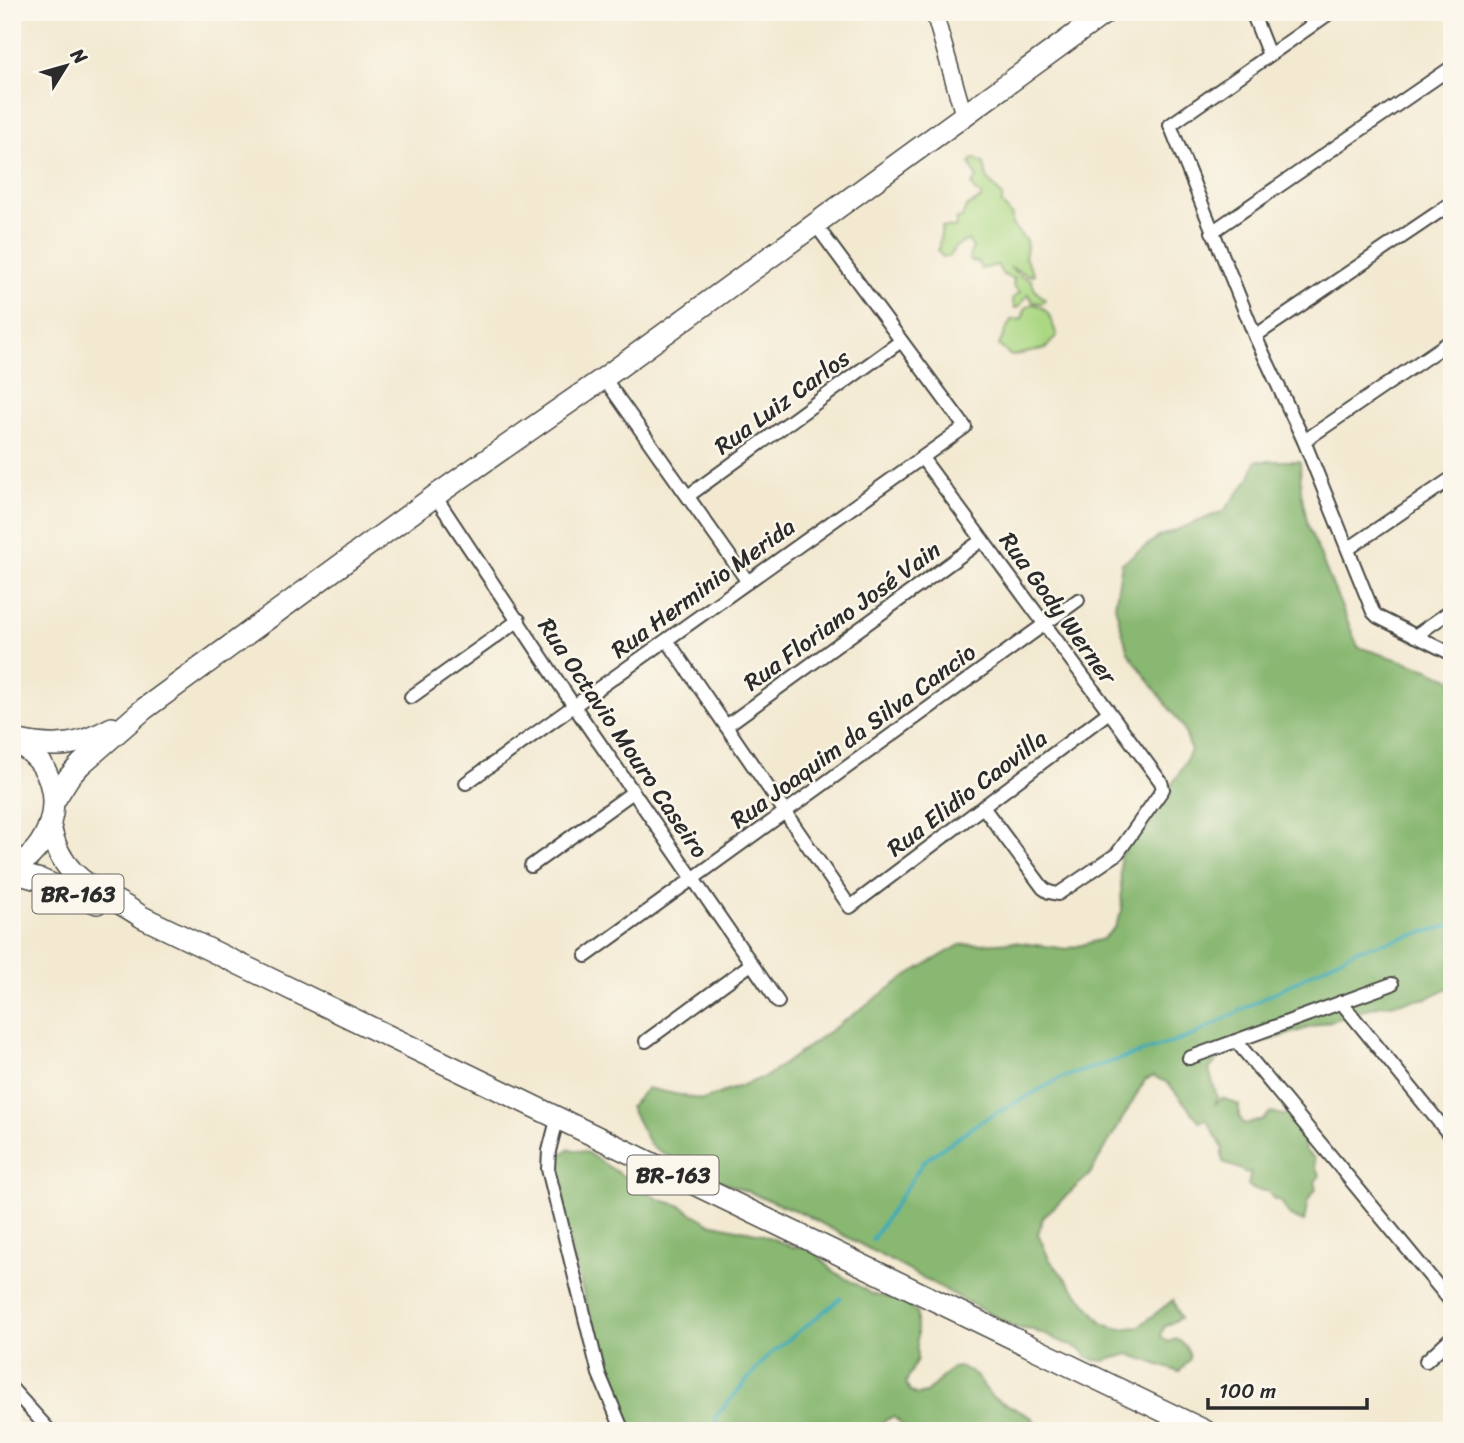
<svg xmlns="http://www.w3.org/2000/svg" width="1464" height="1443" font-family="Sriracha,sans-serif">
	<style>
		.green { fill: #acd884; stroke: #6c8258; stroke-width: 2 }
		.forest { fill: #89b872; stroke: #5a724e; stroke-width: 2 }
		.lines { fill: none; stroke-linecap: round; stroke-linejoin: round }
		.stream { stroke: #3aaab7; stroke-width: 3.5 }
		.street-casing { stroke: #494844; stroke-width: 16 }
		.secondary-casing { stroke: #494844; stroke-width: 19 }
		.highway-casing { stroke: #494844; stroke-width: 24 }
		.street { stroke: #fff; stroke-width: 12 }
		.secondary { stroke: #fff; stroke-width: 16 }
		.highway { stroke: #fff; stroke-width: 21 }
		.labels { text-anchor: middle; dominant-baseline: central; stroke-width: 5; stroke-linejoin: round; paint-order: stroke }
		.shield { fill: #fbf7ec; stroke: #696865; stroke-width: 2 }
		.shield-label { font-size: 23px; font-weight: bold; fill: #2b2b2b }
		.street-label { font-size: 24px; fill: #2b2b2b; stroke: #fbf7ec }
	</style>
	<rect width="100%" height="100%" fill="#fbf7ec"/>
	<filter id="ink" filterUnits="userSpaceOnUse"><feTurbulence type="fractalNoise" baseFrequency=".0143" numOctaves="2"/><feDisplacementMap in="SourceGraphic" scale="14" xChannelSelector="R" yChannelSelector="G"/><feConvolveMatrix kernelMatrix="1 2 1 2 8 2 1 2 1" color-interpolation-filters="sRGB"/></filter>
	<filter id="wash" filterUnits="userSpaceOnUse"><feTurbulence type="fractalNoise" baseFrequency=".00686" numOctaves="4" result="noise"/><feDisplacementMap in="SourceGraphic" scale="28" xChannelSelector="R" yChannelSelector="G"/><feGaussianBlur stdDeviation="1.57" result="paint"/><feColorMatrix in="noise" values="0 0 0 0 0 0 0 0 0 0 0 0 0 0 0 0 0 1.4 0 .05"/><feComposite in="paint" operator="in"/></filter>
	<g filter="url(#wash)">
		<rect width="100%" height="100%" fill="#f3e9d1"/>
		<g class="green">
			<polygon points="974,158 984,164 987,178 1002,196 1002,204 1012,216 1012,225 1026,241 1027,247 1025,258 1034,274 1031,276 1010,267 1019,275 1031,280 1035,290 1045,300 1042,303 1033,302 1028,294 1019,307 1015,308 1012,299 1020,292 1013,286 1014,279 1003,275 997,265 981,269 978,262 971,261 969,257 973,248 968,240 955,247 950,256 943,257 938,252 942,227 955,228 957,219 962,218 966,207 981,199 982,196 975,191 972,185 977,178 970,163"/>
			<path d="M1032 304C1049 305 1052 323 1057 336L1045 349 1011 356 999 346 1000 343 1011 320 1022 319 1026 307Z"/>
		</g>
		<g class="forest">
			<path d="M1256 461H1300L1301 491 1308 526 1358 647 1428 669 1452 680V986L1428 998 1377 1006 1220 1056 1209 1070 1217 1097 1215 1104 1222 1098 1239 1105V1116L1244 1124 1262 1120 1271 1112 1282 1115 1290 1114 1301 1124 1297 1130 1305 1139C1303 1152 1305 1151 1314 1158L1315 1167 1320 1175 1315 1182 1316 1189 1308 1200 1304 1222 1290 1216 1280 1200H1274L1268 1191 1254 1190 1248 1185 1251 1172 1245 1173C1234 1161 1217 1171 1223 1148L1206 1119 1200 1122 1168 1083 1153 1076 1145 1080 1090 1174 1043 1217 1038 1234 1049 1259 1103 1324 1120 1329 1138 1327 1173 1300 1180 1318 1164 1327 1161 1336 1168 1342 1176 1339C1185 1344 1189 1349 1190 1359L1179 1372 1129 1354 1104 1361 1095 1360 1087 1357 1082 1350 1033 1330 1016 1328 804 1214 688 1168 650 1145 630 1107 647 1088 703 1100 767 1076 911 973 960 945 1014 942 1067 949 1103 939 1115 927 1122 911 1120 856 1179 774 1191 750 1183 727 1128 652 1115 606 1122 563 1159 537 1224 511 1250 478Z"/>
			<path d="M569 1149 586 1152 660 1200 679 1205 709 1223 761 1234 792 1247H810L833 1271 874 1295 898 1299 917 1312V1359L906 1383 910 1391 917 1395 926 1393 952 1368 962 1367 976 1376 992 1397 1031 1417 1043 1431H908L894 1417C882 1419 877 1430 865 1431H626L608 1386 557 1194 554 1160Z"/>
		</g>
		<g class="lines">
			<g class="stream">
				<polyline points="872,1240 924,1161 978,1123 1061,1078 1192,1036 1356,950 1452,925"/>
				<polyline points="714,1431 717,1415 768,1356 841,1298"/>
			</g>
		</g>
	</g>
	<g filter="url(#ink)">
		<g class="lines">
			<defs>
				<g id="street">
					<polyline points="1252,12 1269,55"/>
					<polyline points="1331,12 1170,125 1255,336 1304,441 1373,612 1378,617 1452,654"/>
					<polyline points="1212,232 1452,67"/>
					<polyline points="1255,336 1452,203"/>
					<polyline points="604,378 748,582"/>
					<polyline points="1304,441 1452,340"/>
					<polyline points="922,458 1161,782 1163,789 1117,854 1058,894 1049,892 1043,888 983,807"/>
					<polyline points="435,496 574,706 778,1002"/>
					<polyline points="688,496 901,341"/>
					<polyline points="1348,549 1452,478"/>
					<polyline points="1415,636 1452,610"/>
					<polyline points="667,640 850,907 1109,712"/>
					<polyline points="411,697 519,620"/>
					<polyline points="726,726 982,540"/>
					<polyline points="466,783 965,427 815,224"/>
					<polyline points="531,866 633,792"/>
					<polyline points="586,956 1078,600"/>
					<polyline points="1341,1002 1452,1138"/>
					<polyline points="646,1041 751,964"/>
					<polyline points="1236,1041 1452,1303"/>
					<polyline points="1189,1058 1392,984"/>
					<polyline points="557,1120 549,1151 548,1169 599,1374 623,1431"/>
					<polyline points="1426,1361 1452,1337"/>
					<polyline points="12,1389 50,1431"/>
				</g>
				<polyline id="secondary" points="934,12 964,116"/>
				<g id="highway">
					<path d="M19 741C56 749 79 746 112 728"/>
					<polyline points="54,801 69,777 81,764 144,709 435,496 604,378 1106,12"/>
					<path d="M50 826C62 884 99 887 142 917L1205 1431"/>
					<path d="M12 868C50 850 65 801 42 765 35 754 24 747 14 740"/>
					<polyline points="12,872 41,880 97,903"/>
				</g>
			</defs>
			<use href="#street" class="street-casing"/>
			<use href="#secondary" class="secondary-casing"/>
			<use href="#highway" class="highway-casing"/>
			<use href="#street" class="street"/>
			<use href="#secondary" class="secondary"/>
			<use href="#highway" class="highway"/>
		</g>
	</g>
	<g class="labels">
		<g class="shield">
			<rect x="32.5" y="874.5" width="91" height="39" rx="5"/>
			<rect x="627.5" y="1155.5" width="91" height="39" rx="5"/>
		</g>
		<g class="shield-label">
			<text x="78" y="894">BR-163</text>
			<text x="673" y="1175">BR-163</text>
		</g>
		<g class="street-label">
			<text transform="translate(782 402) rotate(-36)">Rua Luiz Carlos</text>
			<text transform="translate(703 588) rotate(-36)">Rua Herminio Merida</text>
			<text transform="translate(1058 608) rotate(54)">Rua Gody Werner</text>
			<text transform="translate(842 616) rotate(-36)">Rua Floriano José Vain</text>
			<text transform="translate(853 736) rotate(-36)">Rua Joaquim da Silva Cancio</text>
			<text transform="translate(623 738) rotate(56)">Rua Octavio Mouro Caseiro</text>
			<text transform="translate(967 793) rotate(-37)">Rua Elidio Caovilla</text>
		</g>
	</g>
	<rect width="1464" height="1443" fill="none" stroke="#fbf7ec" stroke-width="42"/>
	<g transform="translate(66 66) rotate(53)" stroke="#fbf7ec" stroke-width="5" paint-order="stroke">
	<path d="M0-5L12 26L0 18L-12 26Z" fill="#2b2b2b"/>
	<text y="-10" font-size="19" font-weight="bold" text-anchor="middle" fill="#2b2b2b">N</text>
	</g>
	<path d="M1208 1398v10h159v-10" fill="none" stroke="#2b2b2b" stroke-width="3.5"/>
	<text x="1219" y="1398" font-size="21" fill="#2b2b2b" stroke="#fbf7ec" stroke-width="5" paint-order="stroke">100 m</text>
</svg>
